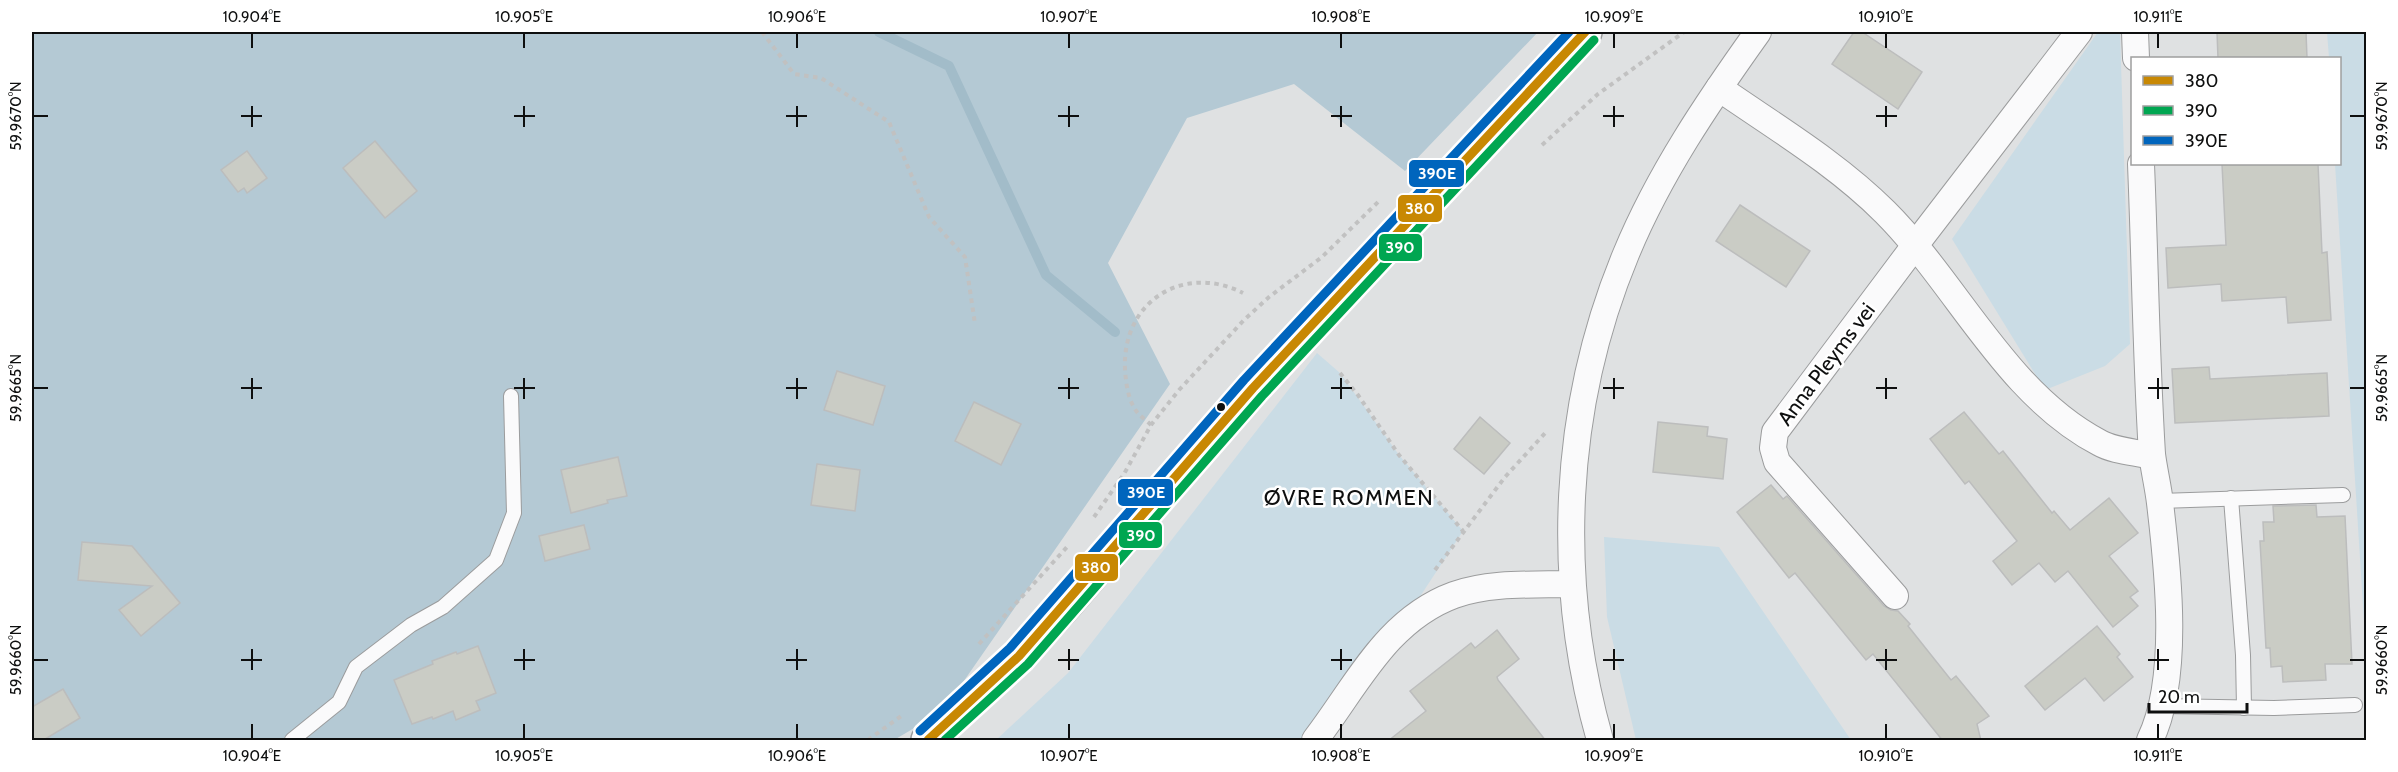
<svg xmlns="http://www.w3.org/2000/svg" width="2398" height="772" font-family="Cabin,sans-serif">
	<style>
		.green { fill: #cadce5 }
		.forest { fill: #b4c9d4 }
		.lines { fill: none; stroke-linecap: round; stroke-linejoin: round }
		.stream { stroke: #a2bcc9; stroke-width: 10 }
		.building { fill: #caccc5; stroke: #bcbdbd; stroke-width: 1.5 }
		.service-casing { stroke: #9b9c9d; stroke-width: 16 }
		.minor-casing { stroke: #9b9c9d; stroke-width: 28 }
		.trunk-casing { stroke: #9b9c9d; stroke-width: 36 }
		.path { stroke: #c1c1c1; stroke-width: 4; stroke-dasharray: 4.5 4.5; stroke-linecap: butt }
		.service { stroke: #fafafb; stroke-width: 14 }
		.minor { stroke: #fafafb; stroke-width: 26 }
		.trunk { stroke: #fafafb; stroke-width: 33 }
		.bus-1-casing { stroke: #fff; stroke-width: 14 }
		.bus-2-casing { stroke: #fff; stroke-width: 14 }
		.bus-3-casing { stroke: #fff; stroke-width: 14 }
		.bus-1 { stroke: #c88803; stroke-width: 9 }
		.bus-2 { stroke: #00a651; stroke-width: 9 }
		.bus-3 { stroke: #0065bd; stroke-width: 9 }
		.ticks { fill: none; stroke: #0e0f0f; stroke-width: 2 }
		.bus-dot { fill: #0e0f0f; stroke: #fff; stroke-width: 2 }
		.labels { text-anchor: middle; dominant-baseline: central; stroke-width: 5; stroke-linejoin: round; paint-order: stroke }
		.street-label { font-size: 21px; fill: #0e0f0f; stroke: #fff }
		.neighbourhood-label { font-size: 22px; letter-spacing: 1.5px; fill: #0e0f0f; stroke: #fff }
		.line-badge { stroke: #fff; stroke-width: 2 }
		.badge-label { font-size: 16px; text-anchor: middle; font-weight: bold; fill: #fff }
		.neatline { fill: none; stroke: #0e0f0f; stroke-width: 2 }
		.ticks-label { font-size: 15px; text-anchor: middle; fill: #0e0f0f }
	</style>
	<rect width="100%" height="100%" fill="#dfe1e2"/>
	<g class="green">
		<polygon points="2098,32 2120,32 2130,344 2105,366 2045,390 1952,239"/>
		<polygon points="2327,32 2366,32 2366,653 2335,164 2340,164 2340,58 2329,58"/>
		<polygon points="1317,353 1340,373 1399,455 1463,531 1400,627 1315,740 996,740 1068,673"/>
		<polygon points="1604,537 1719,547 1851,740 1636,740 1607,617"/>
	</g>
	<polygon class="forest" points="32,32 1538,32 1405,171 1294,84 1187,118 1108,263 1170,384 943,711 894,740 32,740"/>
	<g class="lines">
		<polyline class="stream" points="879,32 949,66 1046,275 1115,332"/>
	</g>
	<g class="building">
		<polygon points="1854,32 1862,32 1922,72 1898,109 1832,64"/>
		<polygon points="2217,32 2306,32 2307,58 2218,58"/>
		<polygon points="375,141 417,191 385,218 343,168"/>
		<polygon points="247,151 267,178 247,193 244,188 238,192 221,170"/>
		<polygon points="2222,164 2318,164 2322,253 2327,252 2331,320 2288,323 2286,297 2222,301 2221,284 2168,288 2166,248 2226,245"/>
		<polygon points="1740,205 1810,251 1786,287 1716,241"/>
		<polygon points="2209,367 2210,379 2327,373 2329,416 2175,423 2172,369"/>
		<polygon points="837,371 885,386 873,425 824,410"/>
		<polygon points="974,402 1021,424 1001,465 955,441"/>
		<polygon points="1964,412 1999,454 2003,451 2052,513 2054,511 2070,530 2109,498 2138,533 2109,556 2138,591 2130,597 2138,606 2113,627 2068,571 2055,582 2039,563 2012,585 1993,561 2017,541 1969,481 1965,484 1930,439"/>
		<polygon points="1480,417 1510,443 1484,474 1454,449"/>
		<polygon points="1658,422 1708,427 1707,436 1727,439 1723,479 1653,472"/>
		<polygon points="618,457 627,496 607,500 608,503 571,513 561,470"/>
		<polygon points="817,464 860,470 855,511 811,505"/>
		<polygon points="1771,485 1783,499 1787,496 1884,606 1891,610 1898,611 1910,624 1908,626 1951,680 1956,676 1989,716 1977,724 1981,741 1943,741 1873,654 1866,660 1795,573 1789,578 1737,512"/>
		<polygon points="2316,505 2317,517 2345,516 2352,664 2325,664 2326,680 2283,682 2282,666 2271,667 2270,648 2266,648 2260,541 2264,541 2263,522 2274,522 2273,506"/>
		<polygon points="584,525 590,549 545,561 539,536"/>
		<polygon points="82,542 132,546 180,603 141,636 119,610 152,586 78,580"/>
		<polygon points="2097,626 2120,654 2117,657 2133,677 2104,701 2085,678 2045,710 2025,686"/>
		<polygon points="1497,630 1519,659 1497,677 1498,680 1546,741 1388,741 1426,711 1410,691 1471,643 1475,648"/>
		<polygon points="478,646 496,693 476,701 480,710 456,720 453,711 433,719 432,717 412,724 394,680 433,664 432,661 456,652 457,654"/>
		<polygon points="63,689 80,718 42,741 32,741 32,707"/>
	</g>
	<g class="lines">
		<defs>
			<g id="service">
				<polyline points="2231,498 2243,655 2244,708"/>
				<polyline points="2160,501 2343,495"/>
				<polyline points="2162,706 2274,708 2355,705"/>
				<polyline points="292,740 339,702 356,667 411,625 443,607 496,560 514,513 511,396"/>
			</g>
			<g id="minor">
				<polyline points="2135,32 2136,58"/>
				<path d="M1719 88C1775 127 1836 163 1885 212 1958 285 2006 394 2100 443 2114 451 2136 452 2152 456"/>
				<path d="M2141 164C2145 260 2146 357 2152 454 2154 470 2158 486 2160 503 2168 570 2180 679 2150 740"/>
				<polyline points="1895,596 1777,462 1773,448 1775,432 1916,244 2079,32"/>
				<path d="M1315 740C1356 687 1386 620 1454 595 1490 582 1534 585 1572 584"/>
				<path d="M1600 740C1555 581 1562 408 1626 254 1659 174 1708 102 1758 32"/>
			</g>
			<polyline id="trunk" points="928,740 1019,656 1066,604 1253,388 1585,32"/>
		</defs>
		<use href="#service" class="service-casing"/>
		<use href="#minor" class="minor-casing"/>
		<use href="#trunk" class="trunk-casing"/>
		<g class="path">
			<polyline points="762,32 794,74 821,78 889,122 929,217 965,257 975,324"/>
			<polyline points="1542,145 1598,94 1684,32"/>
			<polyline points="1340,373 1358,395 1399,455 1463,531"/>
			<path d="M1151 425C1147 421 1141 417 1137 412 1128 400 1126 384 1125 369 1122 301 1184 263 1243 293"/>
			<polyline points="1094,517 1124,474 1151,425 1179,390 1244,320 1269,297 1322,257 1378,202"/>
			<polyline points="1435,570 1505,477 1547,431"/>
			<polyline points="979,644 1067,547"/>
			<polyline points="868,740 904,714"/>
		</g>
		<use href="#service" class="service"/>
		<use href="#minor" class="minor"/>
		<use href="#trunk" class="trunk"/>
		<defs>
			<polyline id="bus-1" points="928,740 1019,656 1253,388 1585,32"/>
			<polyline id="bus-2" points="945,740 1028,664 1262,396 1594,40"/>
			<polyline id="bus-3" points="920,731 1010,648 1244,380 1569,32"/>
		</defs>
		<use href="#bus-1" class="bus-1-casing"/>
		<use href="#bus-2" class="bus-2-casing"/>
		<use href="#bus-3" class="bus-3-casing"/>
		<use href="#bus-1" class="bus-1"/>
		<use href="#bus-2" class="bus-2"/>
		<use href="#bus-3" class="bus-3"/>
	</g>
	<path class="ticks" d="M252 33V48M524 33V48M797 33V48M1069 33V48M1341 33V48M1614 33V48M1886 33V48M2158 33V48M252 106V127M524 106V127M797 106V127M1069 106V127M1341 106V127M1614 106V127M1886 106V127M33 116H48M241 116H262M514 116H535M786 116H807M1058 116H1079M1331 116H1352M1603 116H1624M1876 116H1897M2350 116H2365M252 378V399M524 378V399M797 378V399M1069 378V399M1341 378V399M1614 378V399M1886 378V399M2158 378V399M33 388H48M241 388H262M514 388H535M786 388H807M1058 388H1079M1331 388H1352M1603 388H1624M1876 388H1897M2148 388H2169M2350 388H2365M252 649V670M524 649V670M797 649V670M1069 649V670M1341 649V670M1614 649V670M1886 649V670M2158 649V670M33 660H48M241 660H262M514 660H535M786 660H807M1058 660H1079M1331 660H1352M1603 660H1624M1876 660H1897M2148 660H2169M2350 660H2365M252 724V739M524 724V739M797 724V739M1069 724V739M1341 724V739M1614 724V739M1886 724V739M2158 724V739"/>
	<circle class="bus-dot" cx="1221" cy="407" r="5"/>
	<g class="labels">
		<g class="street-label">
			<text transform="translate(1826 364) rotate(-53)">Anna Pleyms vei</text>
		</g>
		<g class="neighbourhood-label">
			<text x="1349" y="497">ØVRE ROMMEN</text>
		</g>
	</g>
	<g class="line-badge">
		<rect x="1408" y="159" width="57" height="29" rx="6" fill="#0065bd"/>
		<rect x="1397" y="194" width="46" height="29" rx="6" fill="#c88803"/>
		<rect x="1378" y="233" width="45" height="29" rx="6" fill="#00a651"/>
		<rect x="1117" y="478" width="57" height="29" rx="6" fill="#0065bd"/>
		<rect x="1118" y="521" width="45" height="28" rx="6" fill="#00a651"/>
		<rect x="1074" y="553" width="45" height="29" rx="6" fill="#c88803"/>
	</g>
	<g class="badge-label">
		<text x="1437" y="179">390E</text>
		<text x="1420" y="214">380</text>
		<text x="1400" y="253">390</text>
		<text x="1146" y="498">390E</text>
		<text x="1141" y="541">390</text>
		<text x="1096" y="573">380</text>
	</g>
	<rect width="2398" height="772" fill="none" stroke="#ffffff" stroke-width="66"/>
	<rect x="2131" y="57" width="210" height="108" fill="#ffffff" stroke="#9f9f9f" stroke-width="1.5"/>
	<rect x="2143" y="76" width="30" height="9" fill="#c88803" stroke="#9f9f9f" stroke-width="1.5"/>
	<text x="2185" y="87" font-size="18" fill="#0e0f0f">380</text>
	<rect x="2143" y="106" width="30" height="9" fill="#00a651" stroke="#9f9f9f" stroke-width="1.5"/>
	<text x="2185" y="117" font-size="18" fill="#0e0f0f">390</text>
	<rect x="2143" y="136" width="30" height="9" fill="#0065bd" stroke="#9f9f9f" stroke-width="1.5"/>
	<text x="2185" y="147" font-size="18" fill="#0e0f0f">390E</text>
	<path d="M2149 703v9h98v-9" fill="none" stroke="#0e0f0f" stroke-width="3"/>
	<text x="2158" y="703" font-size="18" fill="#0e0f0f" stroke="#ffffff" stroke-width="4.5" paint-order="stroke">20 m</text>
	<rect x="33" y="33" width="2332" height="706" class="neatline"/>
	<g class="ticks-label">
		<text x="252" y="22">10.904°E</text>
		<text x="524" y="22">10.905°E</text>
		<text x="797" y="22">10.906°E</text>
		<text x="1069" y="22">10.907°E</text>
		<text x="1341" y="22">10.908°E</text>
		<text x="1614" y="22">10.909°E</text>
		<text x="1886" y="22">10.910°E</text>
		<text x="2158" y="22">10.911°E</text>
		<text transform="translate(16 116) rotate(-90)" y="5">59.9670°N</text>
		<text transform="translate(2382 116) rotate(-90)" y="5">59.9670°N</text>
		<text transform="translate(16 388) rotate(-90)" y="5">59.9665°N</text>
		<text transform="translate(2382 388) rotate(-90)" y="5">59.9665°N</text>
		<text transform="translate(16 660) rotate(-90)" y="5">59.9660°N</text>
		<text transform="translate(2382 660) rotate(-90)" y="5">59.9660°N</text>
		<text x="252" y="761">10.904°E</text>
		<text x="524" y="761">10.905°E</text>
		<text x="797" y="761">10.906°E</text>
		<text x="1069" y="761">10.907°E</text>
		<text x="1341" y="761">10.908°E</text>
		<text x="1614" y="761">10.909°E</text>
		<text x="1886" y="761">10.910°E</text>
		<text x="2158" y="761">10.911°E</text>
	</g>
</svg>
